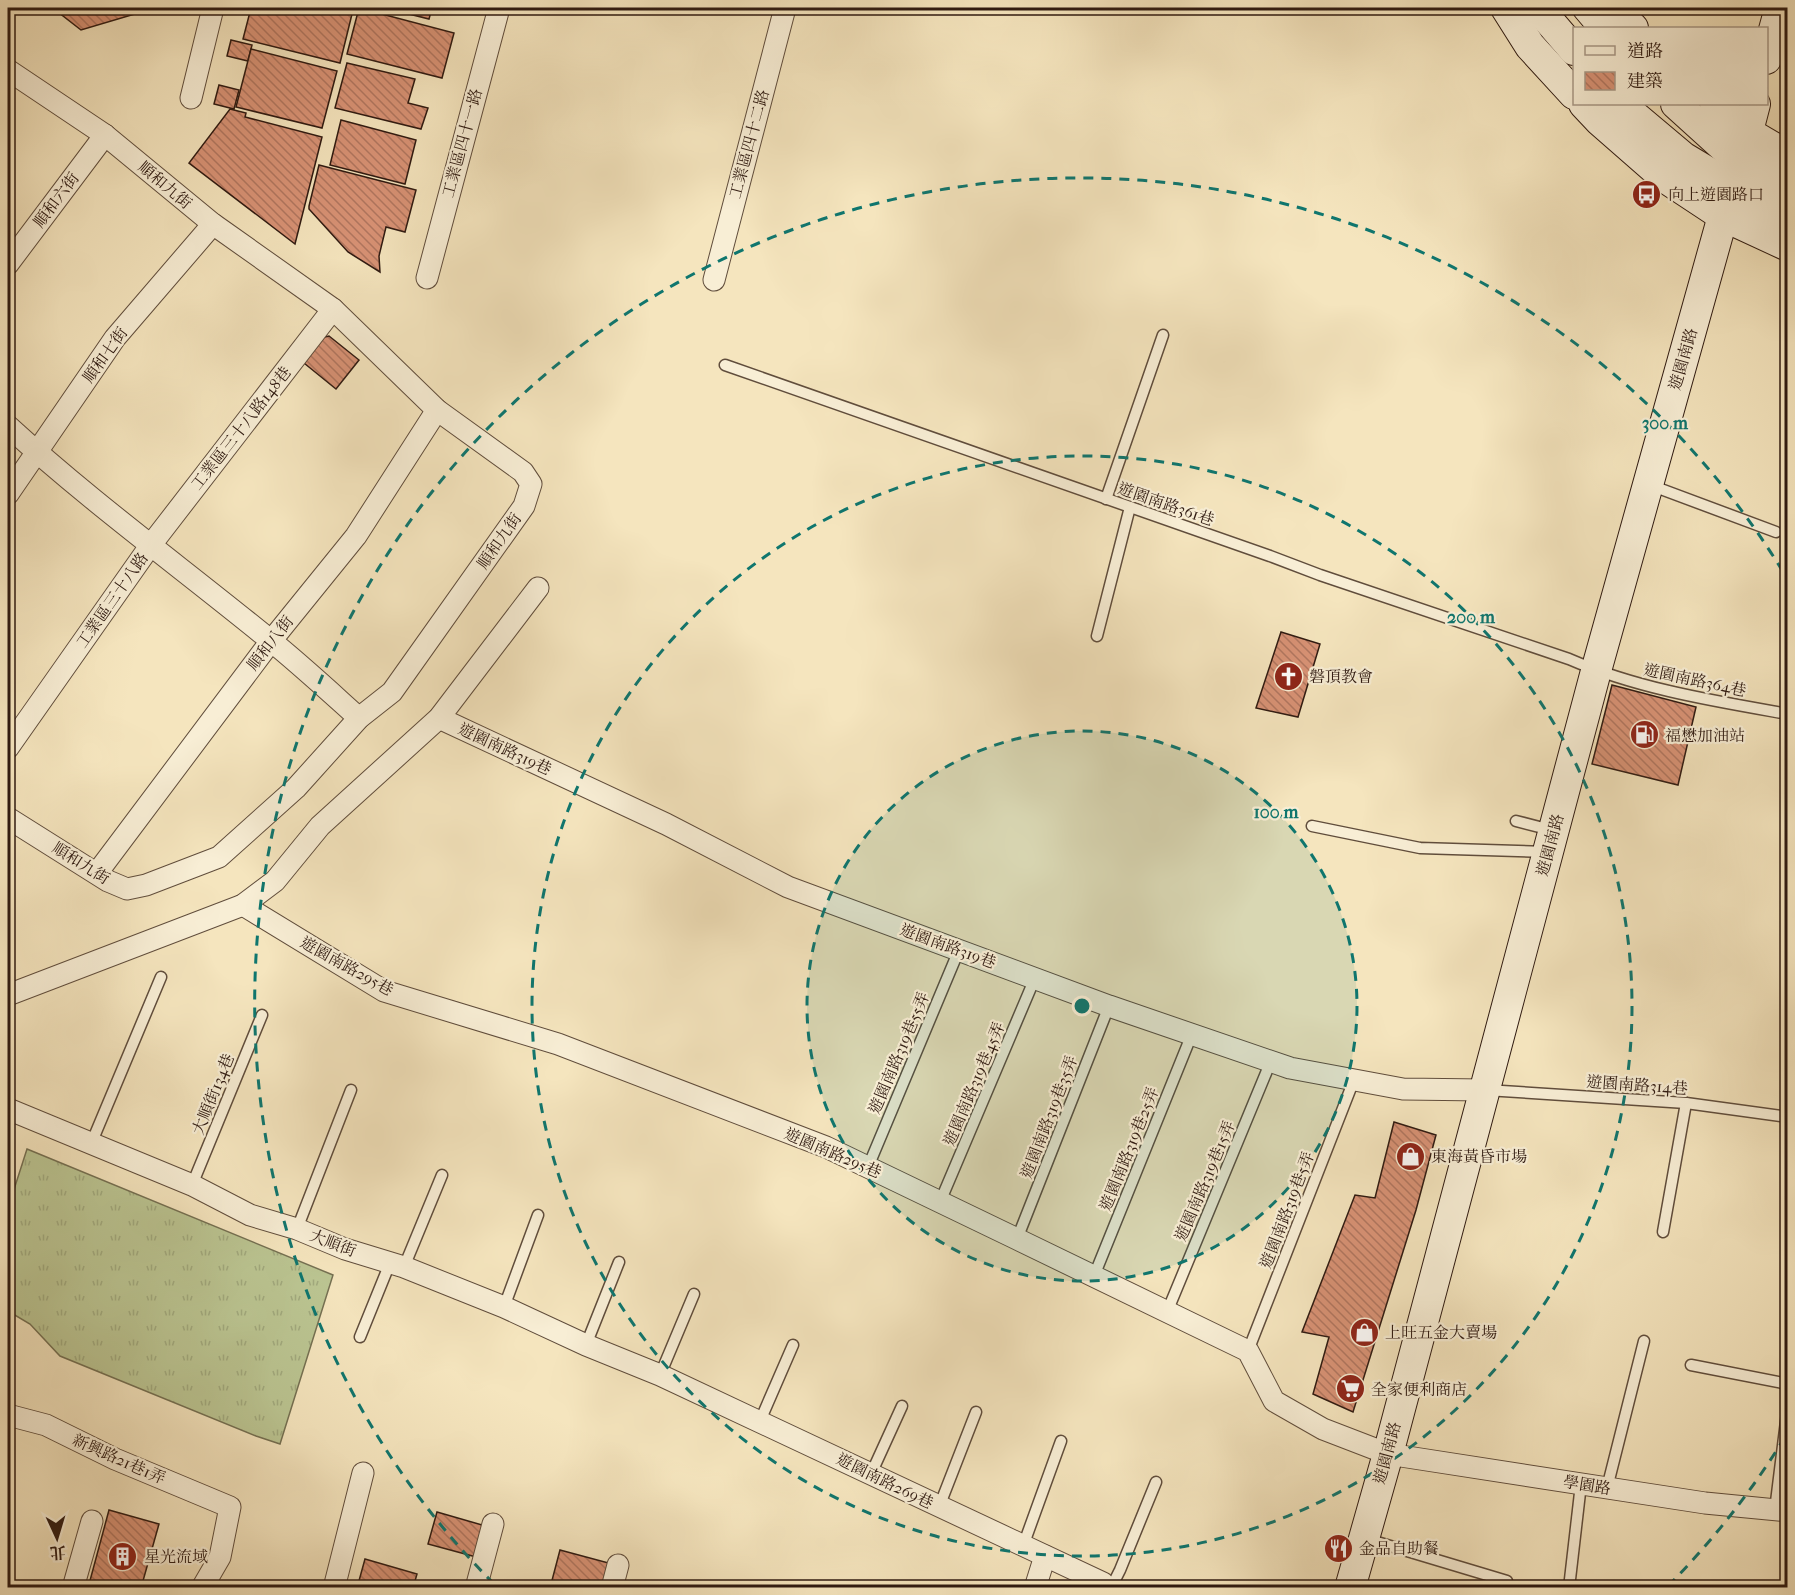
<svg xmlns="http://www.w3.org/2000/svg" width="1795" height="1595" font-family="'IM FELL French Canon','Noto Serif TC',serif">
	<style>
		.grass { fill: url(#grass-tufts); stroke: #757052; stroke-width: 1.5 }
		.building { fill: url(#building-back-hatch); stroke: #2f1a11; stroke-width: 1.5 }
		.lines { fill: none; stroke-linecap: round; stroke-linejoin: round }
		.lane-casing { stroke: #604d3c; stroke-width: 13 }
		.street-casing { stroke: #604d3c; stroke-width: 23 }
		.secondary-casing { stroke: #2f1a11; stroke-width: 32 }
		.lane { stroke: #f8eed5; stroke-width: 10 }
		.street { stroke: #f8eed5; stroke-width: 21 }
		.secondary { stroke: #f8eed5; stroke-width: 30 }
		.ring { fill: none; stroke: #0f766e; stroke-width: 3; stroke-dasharray: 10 8 }
		.labels { text-anchor: middle; dominant-baseline: central; stroke-width: 4.5; stroke-linejoin: round; paint-order: stroke }
		.street-label { font-size: 16px; fill: #2f1a11; stroke: #f8eed5 }
		.poi-label { font-size: 16px; fill: #2f1a11; stroke: #f8eed5; text-anchor: start }
		.centre { fill: #0f766e; stroke: #f8eed5; stroke-width: 3 }
		.ring-label { font-size: 18px; text-anchor: middle; font-weight: bold; fill: #0f766e; stroke: #f8eed5; stroke-width: 4.5; stroke-linejoin: round; paint-order: stroke }
	</style>
	<defs>
		<pattern id="grass-tufts" width="24" height="20" patternUnits="userSpaceOnUse" patternTransform="scale(1.5)"><rect width="24" height="20" fill="#bbc592"/><path d="M3 7l-1-3M5 7V3M7 7l1-3M15 17l-1-3M17 17v-4M19 17l1-3" fill="none" stroke="#a1a97d"/></pattern>
		<pattern id="building-back-hatch" width="6" height="6" patternUnits="userSpaceOnUse" patternTransform="scale(1.5)"><rect width="6" height="6" fill="#d89275"/><path d="M-1 5l2 2M0 0l6 6M5-1l2 2" fill="none" stroke="#b0765f"/></pattern>
	</defs>
	<rect width="100%" height="100%" fill="#f5e5be"/>
	<filter id="stains"><feTurbulence type="fractalNoise" baseFrequency=".00333" numOctaves="4"/><feColorMatrix values="0 0 0 0 .2 0 0 0 0 .09 0 0 0 0 .02 0 0 0 .5 -.17"/></filter>
	<radialGradient id="worn" r=".72"><stop offset=".6" stop-color="#630" stop-opacity="0"/><stop offset="1" stop-color="#630" stop-opacity=".3"/></radialGradient>
	<polygon class="grass" points="27,1149 333,1275 280,1444 256,1436 60,1356 30,1324 8,1311 8,1208"/>
	<g class="building">
		<polygon points="57,8 155,8 81,30 58,12"/>
		<polygon points="251,8 327,8 352,14 340,63 243,39"/>
		<polygon points="327,8 355,8 354,14"/>
		<polygon points="359,8 454,33 442,78 347,54"/>
		<polygon points="385,8 432,8 429,19"/>
		<polygon points="231,40 252,45 248,61 227,56"/>
		<polygon points="251,49 337,71 322,128 236,107"/>
		<polygon points="347,63 415,79 408,103 428,108 421,129 335,108"/>
		<polygon points="219,85 239,90 234,109 214,104"/>
		<polygon points="230,109 246,113 245,117 322,137 295,244 189,163"/>
		<polygon points="341,120 416,140 405,184 330,165"/>
		<polygon points="319,165 416,190 405,232 386,227 379,256 380,272 348,252 309,209 309,206"/>
		<polygon points="329,336 359,360 336,389 299,359 316,339"/>
		<polygon points="1281,632 1320,644 1298,717 1256,708"/>
		<polygon points="1612,685 1696,707 1678,785 1592,764"/>
		<polygon points="1394,1122 1436,1135 1416,1210 1353,1412 1313,1394 1329,1337 1302,1332 1355,1195 1375,1198"/>
		<polygon points="109,1510 159,1524 141,1588 88,1588"/>
		<polygon points="437,1512 489,1527 480,1558 428,1544"/>
		<polygon points="560,1550 616,1565 610,1588 550,1588"/>
		<polygon points="365,1559 417,1574 413,1588 357,1588"/>
	</g>
	<g class="lines">
		<defs>
			<g id="lane">
				<path d="M725 365 1270 556 1320 575 1569 659C1638 689 1714 701 1788 714"/>
				<polyline points="1650,485 1776,532"/>
				<polyline points="1106,499 1163,335"/>
				<polyline points="1097,636 1130,507"/>
				<polyline points="1516,821 1551,830"/>
				<polyline points="1312,826 1420,848 1546,852"/>
				<polyline points="1486,1090 1686,1103 1788,1117"/>
				<polyline points="91,1144 161,977"/>
				<polyline points="868,1167 959,950"/>
				<polyline points="192,1185 262,1015"/>
				<polyline points="940,1202 1035,978"/>
				<polyline points="297,1229 351,1090"/>
				<polyline points="1663,1232 1686,1103"/>
				<polyline points="1017,1239 1109,1006"/>
				<polyline points="404,1267 442,1175"/>
				<polyline points="1094,1276 1192,1034"/>
				<polyline points="504,1307 538,1215"/>
				<polyline points="1167,1312 1271,1061"/>
				<polyline points="360,1337 390,1263"/>
				<polyline points="586,1345 619,1262"/>
				<polyline points="1248,1351 1354,1080"/>
				<polyline points="1691,1365 1788,1384"/>
				<polyline points="660,1375 694,1294"/>
				<polyline points="760,1421 793,1345"/>
				<polyline points="871,1474 902,1406"/>
				<polyline points="1607,1488 1644,1341"/>
				<polyline points="939,1507 976,1412"/>
				<polyline points="1775,1510 1788,1405"/>
				<polyline points="1367,1539 1507,1581"/>
				<polyline points="1023,1546 1061,1441"/>
				<polyline points="1111,1588 1120,1570 1156,1482"/>
				<polyline points="1569,1588 1581,1484"/>
			</g>
			<g id="street">
				<polyline points="8,70 105,135 213,224 333,309 437,410 523,472 531,484 524,506 392,692 359,718 296,788 219,857 146,885 127,889 108,881 8,818"/>
				<polyline points="191,98 213,8"/>
				<polyline points="8,264 105,135"/>
				<polyline points="427,278 499,8"/>
				<polyline points="714,280 785,8"/>
				<path d="M8 426C91 502 182 568 270 640 301 665 330 692 359 718"/>
				<polyline points="8,494 115,338 213,224"/>
				<polyline points="439,718 666,824 788,887 1109,1006 1290,1068 1403,1089 1484,1090"/>
				<polyline points="8,748 150,546 333,309"/>
				<polyline points="97,873 271,641 356,536 437,410"/>
				<polyline points="243,905 384,991 558,1044 826,1147 1017,1239 1248,1351 1274,1401 1323,1429 1388,1454 1705,1503 1788,1511"/>
				<polyline points="8,995 243,905 275,881 320,826 439,718 538,588"/>
				<polyline points="8,1109 192,1185 250,1215 297,1229 345,1249 404,1267 504,1307 586,1345 660,1375 1103,1583 1107,1588"/>
				<polyline points="8,1415 46,1425 115,1459 230,1507 220,1557 202,1588"/>
				<polyline points="73,1588 92,1521"/>
				<polyline points="334,1588 363,1473"/>
				<polyline points="476,1588 493,1524"/>
				<polyline points="612,1588 618,1565"/>
				<polyline points="1035,1588 1045,1556"/>
			</g>
			<g id="secondary">
				<polyline points="1506,8 1530,46 1574,94"/>
				<polyline points="1538,8 1574,50"/>
				<polyline points="1588,8 1605,28"/>
				<polyline points="1613,8 1633,28"/>
				<polyline points="1766,59 1780,8"/>
				<polyline points="1584,104 1600,121 1664,177 1723,216 1788,246"/>
				<polyline points="1620,104 1683,157 1733,187 1788,219"/>
				<polyline points="1676,104 1740,162 1788,188"/>
				<polyline points="1715,104 1747,132 1788,156"/>
				<polyline points="1350,1588 1388,1454 1596,671 1723,216 1740,162 1755,104"/>
			</g>
		</defs>
		<use href="#lane" class="lane-casing"/>
		<use href="#street" class="street-casing"/>
		<use href="#secondary" class="secondary-casing"/>
		<use href="#lane" class="lane"/>
		<use href="#street" class="street"/>
		<use href="#secondary" class="secondary"/>
	</g>
	<circle cx="1082" cy="1006" r="275" fill="#0f766e" fill-opacity=".12"/>
	<g class="ring">
		<circle cx="1082" cy="1006" r="275"/>
		<circle cx="1082" cy="1006" r="550"/>
		<path d="M1785 1437A825 825 0 0 1 1670 1584M494 1584A825 825 0 1 1 1785 575"/>
	</g>
	<defs>
		<symbol id="bus-disc" viewBox="-11 -11 22 22"><circle r="9.5" fill="#8f2418" stroke="#f8eed5"/><path d="M-5-6H5V4H4V6H2V4H-2V6H-4V4H-5ZM-3.5-4V0h7V-4ZM-3.5 1.2v1.5H-2V1.2ZM2 1.2v1.5H3.5V1.2Z" fill="#fff"/></symbol>
		<symbol id="church-disc" viewBox="-11 -11 22 22"><circle r="9.5" fill="#8f2418" stroke="#f8eed5"/><path d="M-1.2-6h2.4v3.5h3.3v2.4h-3.3V6h-2.4V-.1h-3.3v-2.4h3.3Z" fill="#fff"/></symbol>
		<symbol id="fuel-disc" viewBox="-11 -11 22 22"><circle r="9.5" fill="#8f2418" stroke="#f8eed5"/><path d="M-5.5-6h7V0h2V4h1.3V-2.5L3-4.5l.8-.8L6-3V5H2.5V1h-1V6h-7ZM-4.2-4.7v3.2H.2V-4.7Z" fill="#fff"/></symbol>
		<symbol id="shop-disc" viewBox="-11 -11 22 22"><circle r="9.5" fill="#8f2418" stroke="#f8eed5"/><path d="M-5-2.5h2.3a2.7 3.5 0 0 1 5.4 0H5L5.5 6h-11ZM-1.5-2.5h3a1.5 2.3 0 0 0-3 0Z" fill="#fff"/></symbol>
		<symbol id="supermarket-disc" viewBox="-11 -11 22 22"><circle r="9.5" fill="#8f2418" stroke="#f8eed5"/><path d="M-6-5.5h2.5l.6 2H6L4.5 2H-2.5L-4.4-4H-6ZM-1.5 3.2a1.3 1.3 0 1 0 .1 0ZM3 3.2a1.3 1.3 0 1 0 .1 0Z" fill="#fff"/></symbol>
		<symbol id="restaurant-disc" viewBox="-11 -11 22 22"><circle r="9.5" fill="#8f2418" stroke="#f8eed5"/><path d="M-5-6h1v4h1v-4h1v4h1v-4h1v5L-1.5 .5V6h-2V.5L-5-1ZM5-6V6H3V1.5H1.5Q1.5-4 5-6Z" fill="#fff"/></symbol>
		<symbol id="building-disc" viewBox="-11 -11 22 22"><circle r="9.5" fill="#8f2418" stroke="#f8eed5"/><path d="M-4-6H4V6H1V3H-1V6H-4ZM-2.5-4.3h1.7v1.8h-1.7ZM.8-4.3h1.7v1.8H.8ZM-2.5-1h1.7V.8h-1.7ZM.8-1h1.7V.8H.8Z" fill="#fff"/></symbol>
	</defs>
	<g fill-rule="evenodd">
		<use href="#bus-disc" x="1630" y="178" width="33" height="33"/>
		<use href="#church-disc" x="1272" y="660" width="33" height="33"/>
		<use href="#fuel-disc" x="1628" y="718" width="33" height="33"/>
		<use href="#shop-disc" x="1394" y="1140" width="33" height="33"/>
		<use href="#shop-disc" x="1348" y="1316" width="33" height="33"/>
		<use href="#supermarket-disc" x="1334" y="1372" width="33" height="33"/>
		<use href="#restaurant-disc" x="1322" y="1532" width="33" height="33"/>
		<use href="#building-disc" x="106" y="1540" width="33" height="33"/>
	</g>
	<g class="labels">
		<g class="street-label">
			<text transform="translate(462 143) rotate(-75)">工業區四十一路</text>
			<text transform="translate(749 144) rotate(-75)">工業區四十二路</text>
			<text transform="translate(165 185) rotate(40)">順和九街</text>
			<text transform="translate(56 200) rotate(-53)">順和六街</text>
			<text transform="translate(105 355) rotate(-54)">順和七街</text>
			<text transform="translate(1683 359) rotate(-74)">遊園南路</text>
			<text transform="translate(241 428) rotate(-52)">工業區三十八路148巷</text>
			<text transform="translate(1166 504) rotate(19)">遊園南路361巷</text>
			<text transform="translate(499 541) rotate(-55)">順和九街</text>
			<text transform="translate(112 600) rotate(-55)">工業區三十八路</text>
			<text transform="translate(270 643) rotate(-52)">順和八街</text>
			<text transform="translate(1695 680) rotate(12)">遊園南路364巷</text>
			<text transform="translate(505 749) rotate(25)">遊園南路319巷</text>
			<text transform="translate(1550 845) rotate(-75)">遊園南路</text>
			<text transform="translate(81 863) rotate(32)">順和九街</text>
			<text transform="translate(948 946) rotate(20)">遊園南路319巷</text>
			<text transform="translate(347 966) rotate(29)">遊園南路295巷</text>
			<text transform="translate(899 1053) rotate(-67)">遊園南路319巷55弄</text>
			<text transform="translate(974 1084) rotate(-67)">遊園南路319巷45弄</text>
			<text transform="translate(1637 1085) rotate(4)">遊園南路314巷</text>
			<text transform="translate(213 1094) rotate(-68)">大順街134巷</text>
			<text transform="translate(1049 1117) rotate(-69)">遊園南路319巷35弄</text>
			<text transform="translate(1129 1149) rotate(-68)">遊園南路319巷25弄</text>
			<text transform="translate(833 1153) rotate(23)">遊園南路295巷</text>
			<text transform="translate(1205 1181) rotate(-67)">遊園南路319巷15弄</text>
			<text transform="translate(1287 1210) rotate(-69)">遊園南路319巷5弄</text>
			<text transform="translate(333 1243) rotate(21)">大順街</text>
			<text transform="translate(1387 1453) rotate(-75)">遊園南路</text>
			<text transform="translate(119 1459) rotate(24)">新興路21巷1弄</text>
			<text transform="translate(885 1481) rotate(26)">遊園南路269巷</text>
			<text transform="translate(1587 1485) rotate(9)">學園路</text>
		</g>
		<g class="poi-label">
			<text x="1668" y="194">向上遊園路口</text>
			<text x="1309" y="676">磐頂教會</text>
			<text x="1665" y="735">福懋加油站</text>
			<text x="1431" y="1156">東海黃昏市場</text>
			<text x="1385" y="1332">上旺五金大賣場</text>
			<text x="1371" y="1389">全家便利商店</text>
			<text x="1359" y="1548">金品自助餐</text>
			<text x="144" y="1556">星光流域</text>
		</g>
	</g>
	<circle cx="1082" cy="1006" r="9" class="centre"/>
	<g class="ring-label">
		<text x="1665" y="429">300 m</text>
		<text x="1471" y="623">200 m</text>
		<text x="1276" y="818">100 m</text>
	</g>
	<rect width="1795" height="1595" fill="none" stroke="#f5e5be" stroke-width="30"/>
	<rect x="9" y="9" width="1777" height="1577" fill="none" stroke="#2f1a11" stroke-width="3"/>
	<rect x="15" y="15" width="1765" height="1565" fill="none" stroke="#2f1a11" stroke-width="1.5"/>
	<rect x="1573" y="27" width="195" height="78" fill="#f8eed5" stroke="#a89987" stroke-width="1.5"/>
	<rect x="1585" y="46" width="30" height="9" fill="#f8eed5" stroke="#a89987" stroke-width="1.5"/>
	<text x="1627" y="57" font-size="18" fill="#2f1a11">道路</text>
	<rect x="1585" y="72" width="30" height="18" fill="url(#building-back-hatch)" stroke="#a89987" stroke-width="1.5"/>
	<text x="1627" y="87" font-size="18" fill="#2f1a11">建築</text>
	<g transform="translate(57 1538) rotate(176)" stroke="#f8eed5" stroke-width="4.5" paint-order="stroke">
	<path d="M0-4.5L10 22L0 15L-10 22Z" fill="#2f1a11"/>
	<text y="-9" font-size="16" font-weight="bold" text-anchor="middle" fill="#2f1a11">北</text>
	</g>
	<rect width="100%" height="100%" filter="url(#stains)"/>
	<rect width="100%" height="100%" fill="url(#worn)"/>
</svg>
